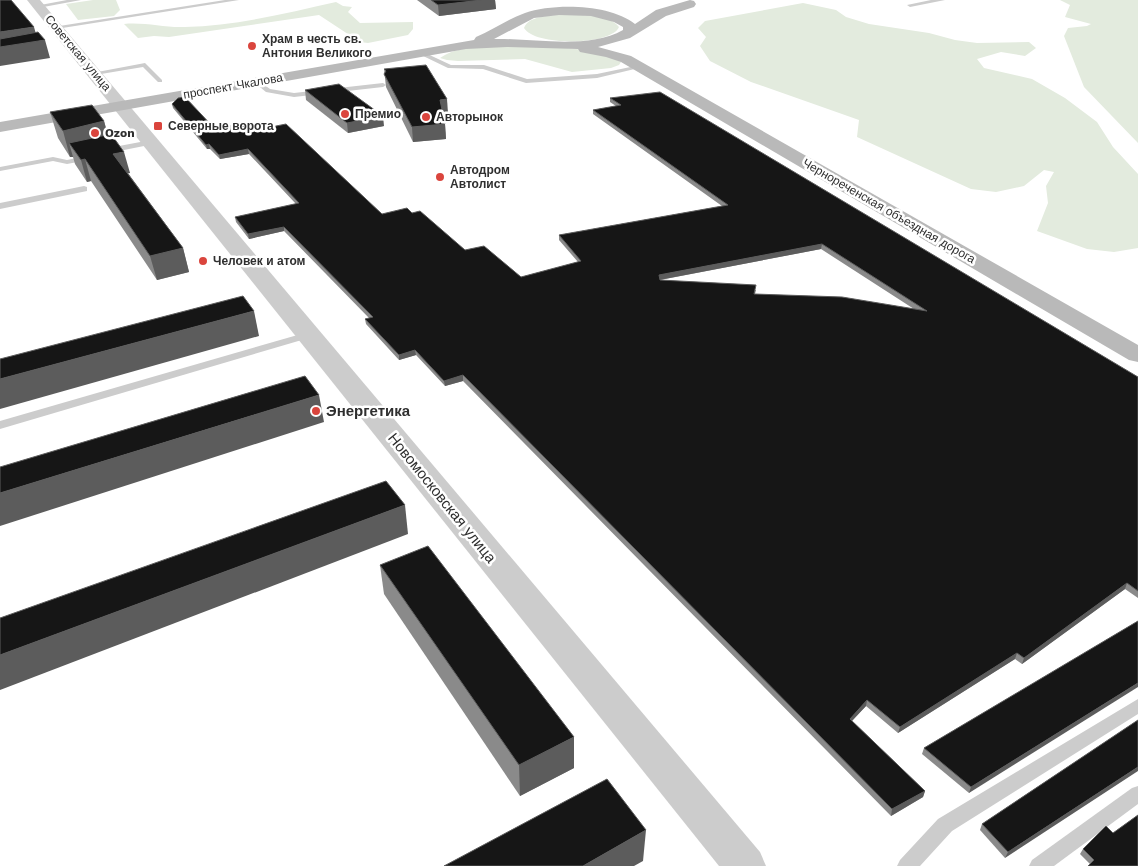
<svg xmlns="http://www.w3.org/2000/svg" width="1138" height="866" font-family="'Work Sans',sans-serif">
	<style>
		.green { fill: #e3ebde }
		.lines { fill: none; stroke-linecap: round; stroke-linejoin: round }
		.service { fill: #ccc; fill-rule: evenodd }
		.tertiary { fill: #ccc; fill-rule: evenodd }
		.secondary { fill: #b9b9b9; fill-rule: evenodd }
		.wall { fill: #8a8a8a; fill-rule: evenodd }
		.shaded-wall { fill: #5c5c5c }
		.building { fill: #161616; stroke: #5c5c5c; fill-rule: evenodd }
		.poi-dot { fill: #da453d; stroke: #fff; stroke-width: 2 }
		.labels { text-anchor: middle; dominant-baseline: central; stroke-width: 5; stroke-linejoin: round; paint-order: stroke }
		.far-poi-label { font-size: 12px; font-weight: bold; fill: #2f2f2f; stroke: #fff; text-anchor: start }
		.far-street-label { font-size: 12px; fill: #2f2f2f; stroke: #fff }
		.poi-label { font-size: 15px; font-weight: bold; fill: #2f2f2f; stroke: #fff; text-anchor: start }
		.street-label { font-size: 15px; fill: #2f2f2f; stroke: #fff }
	</style>
	<rect width="100%" height="100%" fill="#fff"/>
	<g class="green">
		<polygon points="93,0 116,0 120,10 114,16 78,20 66,4"/>
		<polygon points="1060,0 1138,0 1138,143 1084,87 1064,36 1068,28 1087,26 1091,24 1065,17 1070,5"/>
		<path d="M336 2 343 6 352 7 348 12 360 23 413 22V29L408 35 368 43 360 42 319 15 169 37 154 36 138 38 124 24C145 22 165 28 185 27 236 26 287 13 336 2Z"/>
		<polygon points="803,3 836,10 846,17 869,24 929,33 955,40 977,43 1029,42 1036,48 1025,56 1001,52 977,59 984,68 1032,79 1065,98 1097,122 1113,147 1138,174 1138,248 1114,252 1087,249 1037,231 1048,203 1046,186 1054,172 1044,170 1024,186 996,192 971,189 857,137 859,120 751,82 710,61 700,46 706,37 698,28 705,21"/>
		<path d="M563 14C578 15 610 14 619 27 611 46 534 46 524 28 529 15 551 16 563 14Z"/>
		<path d="M483 46C524 46 585 43 621 62L619 65 611 68 572 72 525 59 458 61 447 60 440 58C453 49 468 48 483 46Z"/>
	</g>
	<g class="lines">
		<g class="service">
			<polygon points="67,0 81,0 38,8 35,6"/>
			<polygon points="225,0 239,0 56,29 53,27"/>
			<polygon points="931,0 945,0 910,7 907,5"/>
			<polygon points="421,51 451,65 484,65 527,79 597,74 640,65 643,67 597,78 526,83 483,69 448,68 419,54 418,53"/>
			<polygon points="145,63 162,80 162,82 158,82 143,67 95,75 92,73"/>
			<polygon points="255,81 259,81 270,89 294,93 383,83 386,85 383,87 294,97 266,92 255,83"/>
			<polygon points="151,140 154,140 154,144 124,150 109,156 67,164 53,161 0,171 0,167 53,157 67,160 107,152 119,146"/>
			<polygon points="84,186 87,187 87,191 0,209 0,203"/>
			<polygon points="308,332 313,335 312,337 0,429 0,421"/>
			<polygon points="1138,699 1138,714 952,831 920,866 897,866 900,860 938,819"/>
			<polygon points="1138,786 1138,804 1054,866 1029,866 1032,860 1132,788"/>
		</g>
		<polygon class="tertiary" points="27,0 40,0 760,852 766,866 719,866"/>
		<path class="secondary" d="M690 0 694 1 696 4 694 7 666 16 630 38 598 47 631 56 1138 345V362L1129 360 621 62 606 57 580 52 578 49 507 47 466 49 0 132V122L474 40 476 37C493 30 508 19 525 13 554 3 610 4 635 24L656 10ZM559 15 591 16 614 22 623 27V30C588 50 533 38 494 39L534 18Z"/>
	</g>
	<g class="wall">
		<polygon points="417,0 495,0 496,9 439,16"/>
		<polygon points="384,69 448,113 443,114 445,124 446,139 413,142 386,87"/>
		<polygon points="305,90 384,126 348,133 306,100"/>
		<path d="M610 98 1138 377V598L1125 589 1022 664 1015 659 898 733 866 706 852 721 925 791 923 797 891 816 463 381 445 386 416 355 399 360 366 324 365 319 369 318 284 231 249 239 236 222 235 217 296 204 249 154 220 159 210 149H207L173 108 172 104 215 129 251 131 382 214 412 213 465 250 521 277 578 262 559 240V235L722 206 593 114V110L616 106 610 102ZM821 249 914 309 755 294 756 290 660 280Z"/>
		<polygon points="50,112 104,121 108,135 130,173 128,173 183,248 189,272 157,280 91,181 87,182 75,164 73,157 70,157 58,138"/>
		<polygon points="380,565 574,768 520,796 384,594"/>
		<polygon points="1138,621 969,793 922,754 924,748"/>
		<polygon points="1138,720 1005,858 980,830 982,824"/>
		<polygon points="1138,815 1090,864 1080,854 1083,849 1113,833"/>
	</g>
	<g class="shaded-wall">
		<polygon points="482,0 495,0 496,9 439,16 438,5"/>
		<polygon points="34,27 38,41 45,40 50,58 0,66 0,32"/>
		<polygon points="447,99 448,113 441,115 440,100"/>
		<polygon points="383,116 384,126 348,133 347,123"/>
		<polygon points="104,121 111,148 69,143 73,157 70,157 63,131"/>
		<polygon points="445,124 446,139 413,142 412,127"/>
		<polygon points="209,144 210,149 207,149 206,145"/>
		<polygon points="248,149 249,154 220,159 219,155"/>
		<polygon points="124,152 130,173 119,175 113,154"/>
		<polygon points="85,159 91,181 87,182 81,160"/>
		<polygon points="284,227 284,231 249,239 248,234"/>
		<polygon points="822,244 821,249 659,280 659,275"/>
		<polygon points="183,248 189,272 157,280 150,256"/>
		<polygon points="254,311 259,336 0,409 0,379"/>
		<polygon points="415,350 416,355 399,360 399,355"/>
		<polygon points="463,375 463,381 445,386 444,381"/>
		<polygon points="319,395 324,422 0,526 0,493"/>
		<polygon points="405,505 408,534 0,690 0,655"/>
		<polygon points="1127,583 1125,589 1022,664 1024,658"/>
		<polygon points="1017,653 1015,659 898,733 900,727"/>
		<polygon points="1138,683 1138,687 969,793 971,787"/>
		<polygon points="867,700 866,706 848,725 850,719"/>
		<polygon points="574,737 574,768 520,796 519,765"/>
		<polygon points="1138,767 1138,771 1005,858 1008,852"/>
		<polygon points="925,791 923,797 891,816 892,809"/>
		<polygon points="646,830 643,861 634,866 583,866"/>
	</g>
	<g class="building">
		<polygon points="0,0 11,0 34,27 0,32"/>
		<polygon points="431,0 482,0 438,5"/>
		<polygon points="38,32 45,40 0,47 0,39"/>
		<polygon points="426,65 447,99 440,100 445,124 412,127 384,74 386,71 384,69"/>
		<polygon points="339,84 383,116 347,123 305,90"/>
		<path d="M660 92 1138 377V591L1127 583 1024 658 1017 653 900 727 867 700 850 719 925 791 892 809 463 375 444 381 415 350 399 355 365 319 373 317 284 227 248 234 235 217 299 203 248 149 219 155 209 144 206 145 172 104 178 98 185 97 215 129 244 123 251 131 286 124 382 214 407 208 412 213 420 211 465 250 484 246 521 277 581 261 559 235 728 205 593 110 621 105 610 98ZM822 244 927 311 842 297 754 294 756 285 660 280 659 275Z"/>
		<polygon points="92,105 104,121 63,131 50,112"/>
		<polygon points="111,134 124,152 113,154 183,248 150,256 85,159 81,160 69,143"/>
		<polygon points="243,296 254,311 0,379 0,359"/>
		<polygon points="305,376 319,395 0,493 0,467"/>
		<polygon points="386,481 405,505 0,655 0,618"/>
		<polygon points="428,546 574,737 519,765 380,565"/>
		<polygon points="1138,621 1138,683 971,787 924,748"/>
		<polygon points="1138,720 1138,767 1008,852 982,824"/>
		<polygon points="607,779 646,830 583,866 444,866"/>
		<polygon points="1138,815 1138,866 1088,866 1094,860 1083,849 1106,826 1113,833"/>
	</g>
	<g class="poi-dot">
		<circle cx="252" cy="46" r="5"/>
		<circle cx="345" cy="114" r="5"/>
		<circle cx="426" cy="117" r="5"/>
		<rect x="153" y="121" width="10" height="10" rx="2.5"/>
		<circle cx="95" cy="133" r="5"/>
		<circle cx="440" cy="177" r="5"/>
		<circle cx="203" cy="261" r="5"/>
		<circle cx="316" cy="411" r="5"/>
	</g>
	<g class="labels">
		<g class="far-poi-label">
			<text x="262" y="39">Храм в честь св.<tspan x="262" dy="14">Антония Великого</tspan></text>
			<text x="355" y="114">Премио</text>
			<text x="436" y="117">Авторынок</text>
			<text x="168" y="126">Северные ворота</text>
			<text x="105" y="133">Ozon</text>
			<text x="450" y="170">Автодром<tspan x="450" dy="14">Автолист</tspan></text>
			<text x="213" y="261">Человек и атом</text>
		</g>
		<g class="far-street-label">
			<text transform="translate(78 53) rotate(50)">Советская улица</text>
			<text transform="translate(233 86) rotate(-10)">проспект Чкалова</text>
			<text transform="translate(889 211) rotate(30)">Чернореченская объездная дорога</text>
		</g>
		<g class="poi-label">
			<text x="326" y="411">Энергетика</text>
		</g>
		<g class="street-label">
			<text transform="translate(442 498) rotate(51)">Новомосковская улица</text>
		</g>
	</g>
</svg>
